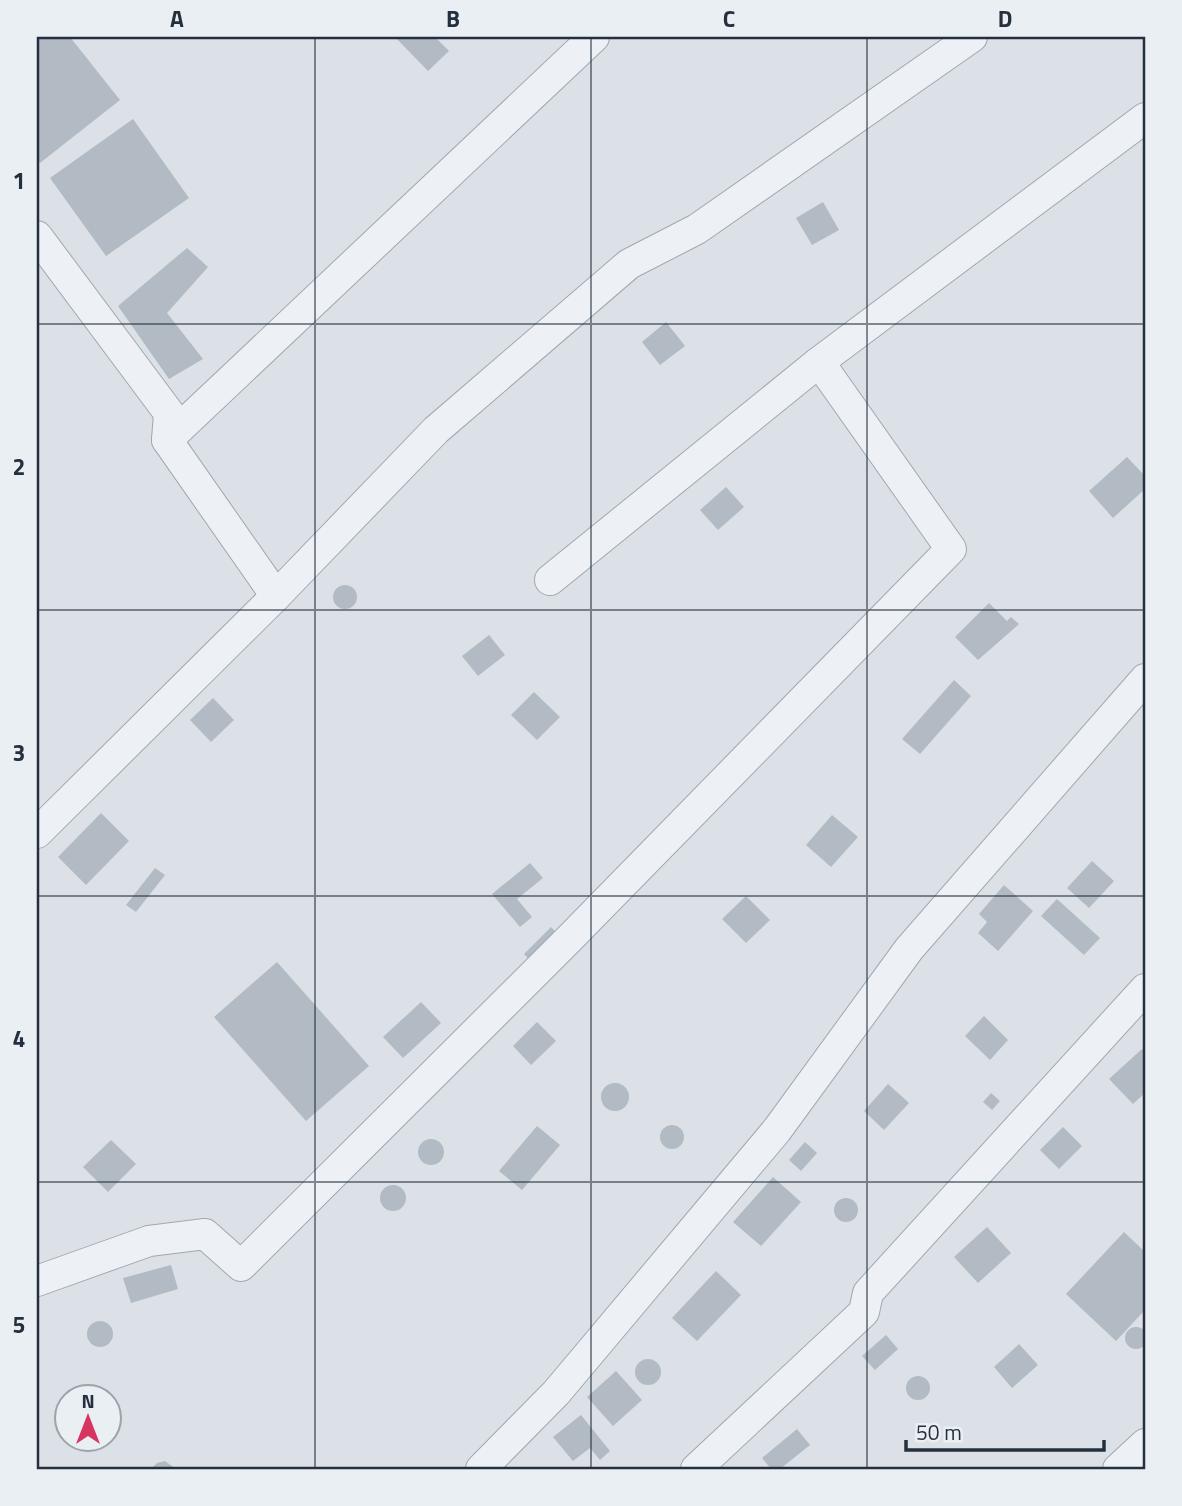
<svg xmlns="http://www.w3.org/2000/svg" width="1182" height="1506" font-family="'Titillium Web',sans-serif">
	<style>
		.building { fill: #b2bac3 }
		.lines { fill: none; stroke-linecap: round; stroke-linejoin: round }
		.street-casing { stroke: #a0a8b0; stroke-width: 32 }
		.street { stroke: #edf1f5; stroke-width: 30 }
		.grid { fill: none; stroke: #24303d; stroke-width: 2; stroke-opacity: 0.55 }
		.neatline { fill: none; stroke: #24303d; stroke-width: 2.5 }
		.grid-label { font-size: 23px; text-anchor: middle; font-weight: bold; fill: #24303d }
	</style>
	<rect width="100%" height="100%" fill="#dbe1e6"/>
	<g class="building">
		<polygon points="37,37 70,37 120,100 40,163 37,159"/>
		<polygon points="395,37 435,37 449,51 428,71"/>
		<polygon points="133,119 189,198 106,256 50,178"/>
		<polygon points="823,202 839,230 812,245 796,218"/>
		<polygon points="187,248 208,267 167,313 203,359 169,379 118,306"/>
		<polygon points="666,322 685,346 660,365 642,342"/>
		<polygon points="1127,457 1145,476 1145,489 1113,518 1089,491"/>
		<polygon points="726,487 744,507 718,530 700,510"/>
		<circle cx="345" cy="597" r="12"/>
		<polygon points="989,603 1007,621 1011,617 1019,624 978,660 955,637"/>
		<polygon points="489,635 505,655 478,676 462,656"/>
		<polygon points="954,680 971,696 920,754 902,739"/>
		<polygon points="534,692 560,717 537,740 511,715"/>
		<polygon points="213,698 234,720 211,742 190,720"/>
		<polygon points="101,813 129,841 86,885 58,857"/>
		<polygon points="832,815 858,837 831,867 806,845"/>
		<polygon points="1092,861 1114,881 1089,908 1067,888"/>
		<polygon points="530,863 543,878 517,899 532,917 520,927 492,894"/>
		<polygon points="155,868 165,875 136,912 126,905"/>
		<polygon points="1004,885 1033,911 998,951 978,933 987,922 979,914"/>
		<polygon points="746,896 770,920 746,943 722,919"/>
		<polygon points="1057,899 1100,938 1084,955 1041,916"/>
		<polygon points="551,927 563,940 536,967 524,954"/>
		<polygon points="277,962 369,1066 306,1121 214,1017"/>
		<polygon points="421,1002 441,1023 403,1058 383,1037"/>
		<polygon points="984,1016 1008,1040 990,1060 965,1036"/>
		<polygon points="537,1022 556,1041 531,1065 513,1046"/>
		<polygon points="1142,1049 1145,1052 1145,1093 1133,1104 1109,1079"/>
		<circle cx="615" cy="1097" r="14"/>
		<polygon points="888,1084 909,1103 884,1130 864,1111"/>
		<polygon points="991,1093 1000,1101 992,1110 983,1102"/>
		<circle cx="672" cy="1137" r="12"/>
		<polygon points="537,1126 560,1145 522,1190 499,1171"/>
		<polygon points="1063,1127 1082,1146 1059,1169 1040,1150"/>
		<circle cx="431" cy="1152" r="13"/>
		<polygon points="111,1140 136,1164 108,1192 83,1167"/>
		<polygon points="805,1142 817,1153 801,1171 789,1160"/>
		<polygon points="773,1177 801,1202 761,1246 733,1222"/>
		<circle cx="393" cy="1198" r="13"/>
		<circle cx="846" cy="1210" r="12"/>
		<polygon points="987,1227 1011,1253 978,1283 954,1257"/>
		<polygon points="1124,1232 1145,1252 1145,1310 1116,1341 1066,1294"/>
		<polygon points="171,1265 178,1289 131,1303 123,1278"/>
		<polygon points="716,1271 741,1295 697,1341 672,1318"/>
		<circle cx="100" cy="1334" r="13"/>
		<circle cx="1136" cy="1338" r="11"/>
		<polygon points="886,1335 898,1349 875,1370 862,1356"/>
		<polygon points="1019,1344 1038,1365 1012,1388 994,1367"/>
		<circle cx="648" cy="1372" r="13"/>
		<polygon points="616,1371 642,1400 613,1426 587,1397"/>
		<circle cx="918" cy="1388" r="12"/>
		<polygon points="581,1415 610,1451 600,1460 590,1448 573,1461 553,1437"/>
		<polygon points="797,1429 810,1445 780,1469 771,1469 762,1458"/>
		<polygon points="165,1461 176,1469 151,1469 157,1463"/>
	</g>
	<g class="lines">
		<defs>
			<g id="street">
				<polyline points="37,236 169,413 167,440 276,596"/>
				<polyline points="167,440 594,37"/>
				<polyline points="550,580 819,362 1145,118"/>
				<polyline points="37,833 276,596 436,430 629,264 697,229 972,37"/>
				<polyline points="37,1281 149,1241 205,1234 241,1266 570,938 951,549 819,362"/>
				<polyline points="481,1469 556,1393 777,1130 909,949 1145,679"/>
				<polyline points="696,1469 864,1312 868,1293 1145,989"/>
				<polyline points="1118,1469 1145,1444"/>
			</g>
		</defs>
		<use href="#street" class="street-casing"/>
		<use href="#street" class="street"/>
	</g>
	<path class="grid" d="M315 37V1469M591 37V1469M867 37V1469M37 324H1145M37 610H1145M37 896H1145M37 1182H1145"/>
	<rect width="1182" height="1506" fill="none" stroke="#eaeff4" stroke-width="77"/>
	<g transform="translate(88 1418)"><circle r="33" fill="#eaeff4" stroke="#9ba3ab" stroke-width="2"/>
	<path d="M0-5L12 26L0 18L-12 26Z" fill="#d6355f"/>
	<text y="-10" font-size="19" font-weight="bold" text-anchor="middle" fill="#24303d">N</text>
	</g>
	<path d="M906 1440v10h198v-10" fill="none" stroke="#24303d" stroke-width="3.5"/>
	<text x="916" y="1440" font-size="21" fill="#24303d" stroke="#eaeff4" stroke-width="5" paint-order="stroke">50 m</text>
	<rect x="38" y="38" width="1106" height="1430" class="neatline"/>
	<g class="grid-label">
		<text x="177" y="27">A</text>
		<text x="453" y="27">B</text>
		<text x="729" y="27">C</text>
		<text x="1005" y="27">D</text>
		<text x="19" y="189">1</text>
		<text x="19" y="475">2</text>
		<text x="19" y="761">3</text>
		<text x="19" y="1047">4</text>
		<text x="19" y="1333">5</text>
	</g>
</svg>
